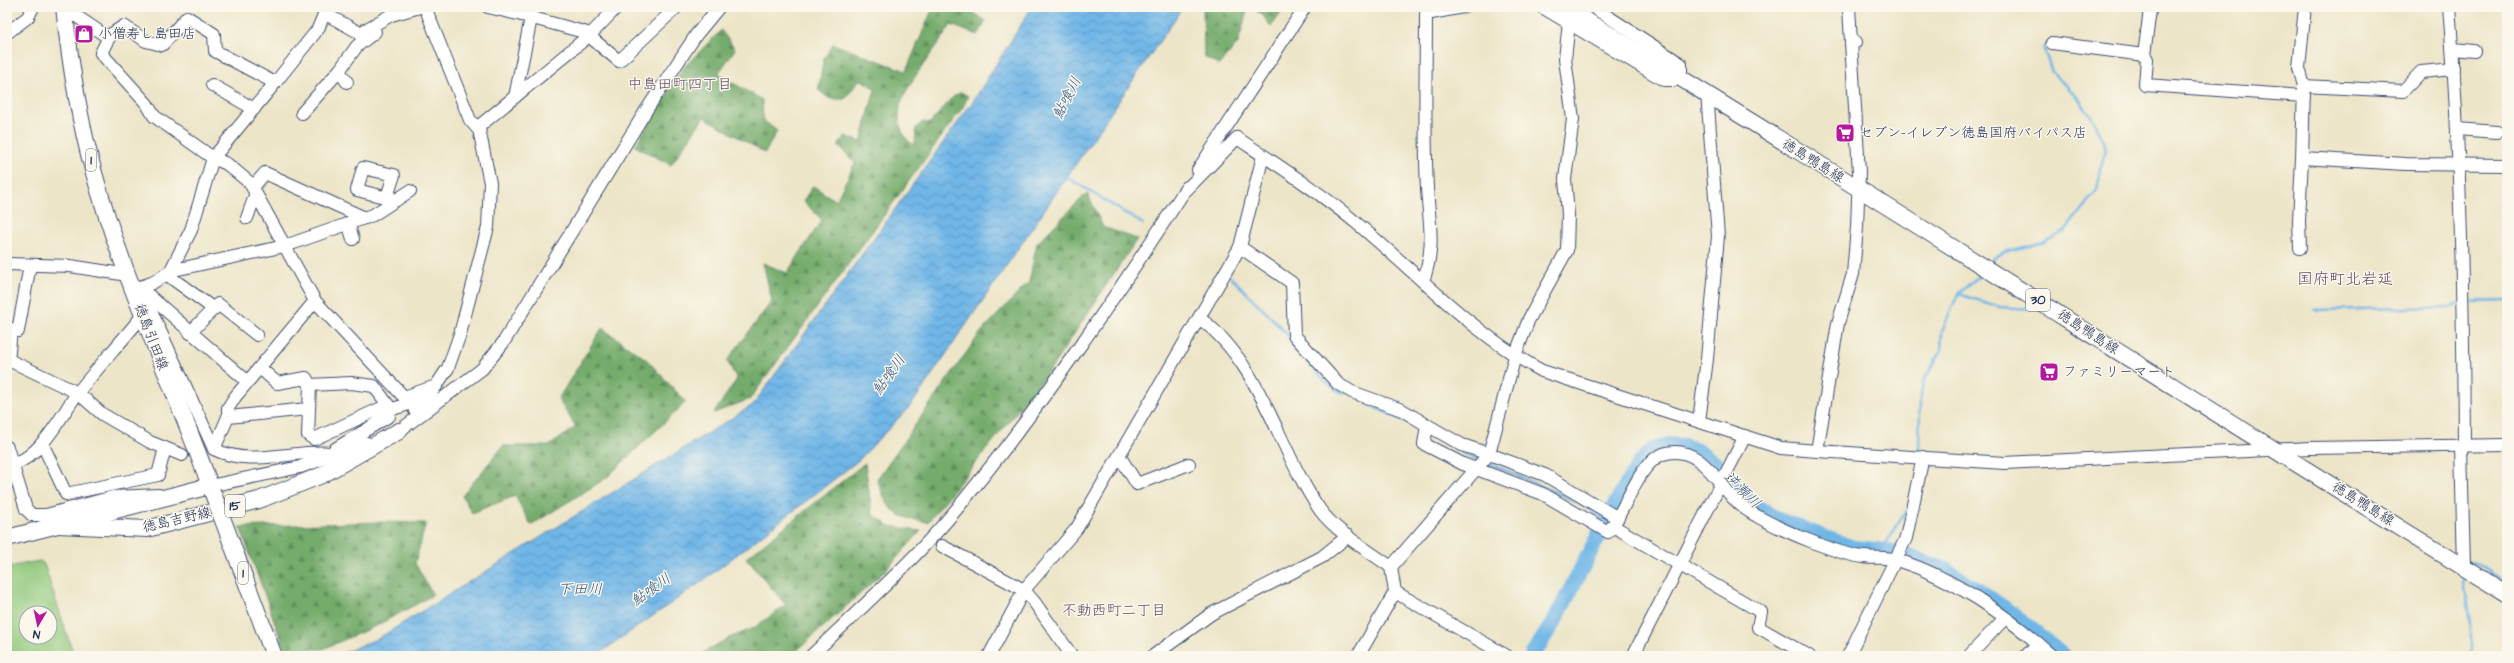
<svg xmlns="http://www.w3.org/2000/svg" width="2514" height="663" font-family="'Architects Daughter','Klee One',sans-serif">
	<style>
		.green { fill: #90c87c; stroke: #567c6d; fill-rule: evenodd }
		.forest { fill: url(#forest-firs); stroke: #486e65 }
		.water { fill: url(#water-waves); stroke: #4672a2 }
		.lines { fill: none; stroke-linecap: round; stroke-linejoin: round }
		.stream { stroke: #70b6e7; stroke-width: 2.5 }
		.river { stroke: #70b6e7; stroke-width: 16 }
		.minor-casing { stroke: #3a4a6e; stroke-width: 14 }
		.major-casing { stroke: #3a4a6e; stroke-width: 18 }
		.minor { stroke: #fff; stroke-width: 12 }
		.major { stroke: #fff; stroke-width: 16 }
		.major-bridge-casing { stroke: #3a4a6e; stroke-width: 18; stroke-linecap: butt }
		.major-bridge { stroke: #fff; stroke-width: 16 }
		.labels { text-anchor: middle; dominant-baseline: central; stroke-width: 3; stroke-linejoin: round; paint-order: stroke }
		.shield { fill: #fbf7ec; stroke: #5e6b89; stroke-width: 1 }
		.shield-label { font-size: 13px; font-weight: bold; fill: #1b2f5e }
		.poi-label { font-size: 14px; fill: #1b2f5e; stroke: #fbf7ec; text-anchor: start }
		.street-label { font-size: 14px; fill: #1b2f5e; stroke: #fbf7ec }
		.neighbourhood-label { font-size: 15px; fill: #625069; stroke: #fbf7ec }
		.water-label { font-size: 15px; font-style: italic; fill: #355887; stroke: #fbf7ec }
		.quarter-label { font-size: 16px; fill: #625069; stroke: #fbf7ec }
	</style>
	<defs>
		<pattern id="forest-firs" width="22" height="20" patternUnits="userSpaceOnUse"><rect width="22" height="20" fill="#74ac6c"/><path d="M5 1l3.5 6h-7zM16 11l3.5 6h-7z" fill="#5e8c5c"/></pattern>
		<pattern id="water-waves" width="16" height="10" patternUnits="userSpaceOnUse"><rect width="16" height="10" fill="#70b6e7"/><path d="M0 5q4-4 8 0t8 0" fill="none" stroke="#5b94be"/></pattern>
	</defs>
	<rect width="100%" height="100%" fill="#fbf7ec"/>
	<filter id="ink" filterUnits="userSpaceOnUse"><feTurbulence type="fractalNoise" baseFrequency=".025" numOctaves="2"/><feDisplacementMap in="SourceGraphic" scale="8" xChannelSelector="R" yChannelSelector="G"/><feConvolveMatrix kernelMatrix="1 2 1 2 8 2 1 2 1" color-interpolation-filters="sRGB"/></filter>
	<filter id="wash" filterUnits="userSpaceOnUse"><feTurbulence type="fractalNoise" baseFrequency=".012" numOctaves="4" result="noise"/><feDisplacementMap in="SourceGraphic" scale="16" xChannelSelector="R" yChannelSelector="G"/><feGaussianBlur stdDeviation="0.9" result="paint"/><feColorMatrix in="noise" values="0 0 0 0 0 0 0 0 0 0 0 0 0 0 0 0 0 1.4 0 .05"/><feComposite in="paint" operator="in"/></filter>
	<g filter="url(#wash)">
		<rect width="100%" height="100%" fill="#ece5c8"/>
		<path class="green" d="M40 561 44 564 74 656H7V567ZM26 613H50V637H26Z"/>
		<g class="forest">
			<path d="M928 7H965L986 21 978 35 951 25C937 47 912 77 902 100 896 114 899 139 915 145L916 128 922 122 930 123 953 97 961 92 968 96 963 107 750 399 714 413 737 379 727 361 772 301 763 263 787 273 822 220 803 201 813 186 836 201 855 163 838 146 845 136 861 142 875 89 860 79 845 99H830L818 90 824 58 833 44 906 71 932 10Z"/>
			<polygon points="1203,7 1248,7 1238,43 1219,65 1204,57"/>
			<polygon points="1250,7 1285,7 1271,27 1262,14"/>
			<polygon points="721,30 735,49 718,74 762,100 763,120 777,131 765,153 704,117 671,165 635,146 683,68"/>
			<path d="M1087 193 1103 227 1137 239 1048 373 928 522C891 516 890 513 877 479L981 332 1029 282 1037 243Z"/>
			<polygon points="602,328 646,359 686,402 605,479 531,525 515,496 472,513 462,496 503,446 549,446 576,427 558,399"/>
			<polygon points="865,463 872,514 890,526 921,531 884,572 791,656 697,656 729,638 754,628 786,605 746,558"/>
			<polygon points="379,522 426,523 415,563 433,595 378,625 323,649 285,650 240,527"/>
		</g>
		<polygon class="water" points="1032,7 1183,7 912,404 859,460 704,580 596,656 336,656 379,638 753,405 974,100"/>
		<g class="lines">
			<g class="stream">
				<polyline points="1065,176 1143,224"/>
				<polyline points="1991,260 2004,252 2045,242 2064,232 2097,190 2099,180 2105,149 2104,141 2092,117 2078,98 2052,72 2043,47"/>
				<path d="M1231 277C1248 295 1267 312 1283 330 1302 352 1318 383 1345 394"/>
				<polyline points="1958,294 2000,307 2031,309"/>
				<polyline points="2466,302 2507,301"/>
				<polyline points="2315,310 2451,307 2459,304"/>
				<polyline points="1370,405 1423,430"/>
				<polyline points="1429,434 1463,453 1480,460"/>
				<polyline points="1919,451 1920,400 1923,382 1941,351 1942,331 1958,294 1979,276"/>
				<polyline points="1486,462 1561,495 1607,519"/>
				<polyline points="1882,550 1906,511"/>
				<polyline points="2472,564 2473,562 2507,583"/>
				<polyline points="2465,578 2464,581 2471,624 2471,656"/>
			</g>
			<polyline class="river" points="1532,656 1556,618 1607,519 1639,464 1653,450 1668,445 1684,446 1700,452 1714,463 1749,502 1778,520 1853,548 1896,552 1946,570 2013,614 2063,656"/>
		</g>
	</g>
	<g filter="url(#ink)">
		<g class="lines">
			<defs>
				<g id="minor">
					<polyline points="425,7 470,120 477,128 591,34 617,7"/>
					<polyline points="488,7 522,15 524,7"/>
					<polyline points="1542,7 1664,80 1674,80 1681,77 1681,64 1593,7"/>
					<polyline points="1849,7 1851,42"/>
					<polyline points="2305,7 2299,68 2304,86 2302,158 2406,164 2507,165"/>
					<path d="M2449 7C2461 153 2463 299 2464 445"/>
					<polyline points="64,8 109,38"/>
					<polyline points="2150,10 2144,55 2147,59 2145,85 2304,96"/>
					<polyline points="324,13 360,33 363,39"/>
					<polyline points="522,15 591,34"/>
					<polyline points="7,33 28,17 33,7"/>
					<polyline points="360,33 391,15 420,7"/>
					<polyline points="589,36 619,61 677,7"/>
					<polyline points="2052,43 2144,55"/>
					<polyline points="2453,49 2474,51"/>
					<polyline points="339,71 347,82"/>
					<polyline points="275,83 318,29 327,7"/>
					<polyline points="212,85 254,109"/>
					<polyline points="2304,86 2403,91 2421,72 2454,69"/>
					<polyline points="515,97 531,18"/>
					<polyline points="302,113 339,71 357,46 375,32"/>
					<polyline points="2457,129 2497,132"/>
					<polyline points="1198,170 1305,7"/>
					<polyline points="253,187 265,173 365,218"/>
					<path d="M1183 193 1237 138C1279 166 1321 193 1360 226 1419 275 1473 334 1542 371L1781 448 1817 451 2005 463 2310 448 2507 445"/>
					<polyline points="387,197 394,175 363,168 357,190 396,200"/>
					<polyline points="247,218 256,193"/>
					<polyline points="348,223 353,239"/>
					<path d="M1240 247 1292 283 1294 335 1338 384 1352 392 1402 410 1427 425 1424 444 1463 464 1543 494 1608 532C1626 511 1637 464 1663 454 1696 443 1715 478 1733 498 1739 504 1749 512 1757 516 1779 529 1839 555 1864 557 1876 559 1885 556 1897 560 1955 578 2007 616 2053 656"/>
					<polyline points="2300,248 2299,221 2302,158"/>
					<polyline points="7,264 70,266 128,275"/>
					<polyline points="170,272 191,230 213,158 154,116 147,104 101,53 110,35 124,26 146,41 162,45 187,17 214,34 215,51 275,83 213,158 227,164 250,183 315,301 404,397 436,386"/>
					<polyline points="166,274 214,309"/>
					<path d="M1423 281C1436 246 1429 223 1427 188 1424 130 1426 72 1426 14L1463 7"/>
					<polyline points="132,286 140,287 152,283 174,270 285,246 373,215 410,191"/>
					<path d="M140 287 214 449C250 468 294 449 332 453"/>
					<polyline points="145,292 248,382"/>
					<path d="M1199 318C1261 362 1278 450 1320 510 1336 532 1369 551 1391 567"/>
					<polyline points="190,333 218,304 257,335"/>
					<polyline points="7,362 13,362 78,393 102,414 150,442 182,455"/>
					<polyline points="8,362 11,329 18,331 30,265"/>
					<polyline points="260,368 277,383 306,378 310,385 308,435 314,439 388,405 389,416 335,449"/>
					<polyline points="310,385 351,383 374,386 388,405"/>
					<polyline points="389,410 426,399"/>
					<polyline points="415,411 428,398 448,368 460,334 488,227 490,183 479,129"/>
					<polyline points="228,417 308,409"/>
					<polyline points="1699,421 1707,359 1718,236 1707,93"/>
					<polyline points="1427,425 1462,445 1489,454 1515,356 1529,319 1567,250 1568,214 1565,179 1573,119 1565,59 1569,22"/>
					<polyline points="392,434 399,431 482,369 503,343 647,109 696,35 719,7"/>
					<polyline points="42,443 66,494 158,475 165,448"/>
					<polyline points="2461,445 2464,568"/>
					<polyline points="7,447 26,509 32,515 46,515 113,497 159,495"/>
					<polyline points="214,449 228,417 228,408 235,397 315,301"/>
					<polyline points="1817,451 1838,323 1853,274 1857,227 1859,172 1851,42 1856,42"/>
					<polyline points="1120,457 1137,484 1189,464"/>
					<path d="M12 465C44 454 60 416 79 391 100 365 122 341 143 315"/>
					<polyline points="210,486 300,467 367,443"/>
					<polyline points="1613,526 1761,612 1758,627 1809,656"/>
					<polyline points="942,546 1024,590 1035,603 1072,656"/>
					<polyline points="1395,592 1507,656"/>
					<path d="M811 656C862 607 915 560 960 505 1042 405 1116 296 1187 187"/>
					<polyline points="989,656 1024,590 1077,528 1240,247 1263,156"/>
					<polyline points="1153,656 1211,614 1322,557 1348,536"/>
					<polyline points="1358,656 1395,592 1391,567 1489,454 1545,475 1618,518"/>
					<polyline points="1633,656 1745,436"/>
					<polyline points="1848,656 1906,538 1923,457"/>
					<polyline points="1969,656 2005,618"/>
					<polyline points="2026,656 2038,643"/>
				</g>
				<g id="major">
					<path d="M64 7C70 62 79 120 94 173 124 282 174 385 212 491"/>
					<path d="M1564 7C1881 198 2191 401 2507 594"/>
					<polyline points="58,525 147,529 259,500 322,475 399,431"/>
					<polyline points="7,538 210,486"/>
				</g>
			</defs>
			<use href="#minor" class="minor-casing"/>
			<use href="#major" class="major-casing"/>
			<use href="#minor" class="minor"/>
			<use href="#major" class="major"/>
			<defs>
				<polyline id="major-bridge" points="212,491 274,656"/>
			</defs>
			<use href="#major-bridge" class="major-bridge-casing"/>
			<use href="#major-bridge" class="major-bridge"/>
		</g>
	</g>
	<defs>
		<symbol id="shop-square" viewBox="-11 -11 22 22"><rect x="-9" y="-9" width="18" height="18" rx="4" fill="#b5179e" stroke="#fbf7ec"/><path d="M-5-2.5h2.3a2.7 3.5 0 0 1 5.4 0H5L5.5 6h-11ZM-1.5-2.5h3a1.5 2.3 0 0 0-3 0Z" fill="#fff"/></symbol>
		<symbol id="supermarket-square" viewBox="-11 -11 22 22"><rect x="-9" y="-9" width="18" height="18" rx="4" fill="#b5179e" stroke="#fbf7ec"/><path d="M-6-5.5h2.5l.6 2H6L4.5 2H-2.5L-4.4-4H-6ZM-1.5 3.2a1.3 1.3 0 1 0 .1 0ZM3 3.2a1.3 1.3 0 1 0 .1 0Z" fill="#fff"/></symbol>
	</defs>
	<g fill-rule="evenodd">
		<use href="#shop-square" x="73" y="23" width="22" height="22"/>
		<use href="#supermarket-square" x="1834" y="122" width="22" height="22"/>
		<use href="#supermarket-square" x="2038" y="361" width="22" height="22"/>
	</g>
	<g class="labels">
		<g class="shield">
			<rect x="86" y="149" width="10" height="22" rx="3"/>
			<rect x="2026" y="289" width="24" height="22" rx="3"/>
			<rect x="225" y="495" width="20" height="22" rx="3"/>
			<rect x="238" y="562" width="10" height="22" rx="3"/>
		</g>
		<g class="shield-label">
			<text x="91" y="160">1</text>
			<text x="2038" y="300">30</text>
			<text x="235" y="506">15</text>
			<text x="243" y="573">1</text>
		</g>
		<g class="poi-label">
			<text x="98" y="34">小僧寿し島田店</text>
			<text x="1859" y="133">セブン-イレブン徳島国府バイパス店</text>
			<text x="2063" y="372">ファミリーマート</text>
		</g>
		<g class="street-label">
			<text transform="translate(1813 161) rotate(32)">徳島鴨島線</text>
			<text transform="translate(2088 332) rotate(33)">徳島鴨島線</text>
			<text transform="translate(151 337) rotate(69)">徳島引田線</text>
			<text transform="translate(2363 504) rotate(32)">徳島鴨島線</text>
			<text transform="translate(177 520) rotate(-13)">徳島吉野線</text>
		</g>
		<g class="neighbourhood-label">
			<text x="680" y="84">中島田町四丁目</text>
			<text x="1114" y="610">不動西町二丁目</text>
		</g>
		<g class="water-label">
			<text transform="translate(1067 98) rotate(-63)">鮎喰川</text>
			<text transform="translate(889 375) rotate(-54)">鮎喰川</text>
			<text transform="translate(1742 490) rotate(44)">逆瀬川</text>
			<text x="580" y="589">下田川</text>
			<text transform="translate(651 590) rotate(-36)">鮎喰川</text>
		</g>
		<g class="quarter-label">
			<text x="2345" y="279">国府町北岩延</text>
		</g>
	</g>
	<rect width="2514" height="663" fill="none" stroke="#fbf7ec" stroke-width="24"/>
	<g transform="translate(38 625) rotate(189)"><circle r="19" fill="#fbf7ec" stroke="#a1a7b3"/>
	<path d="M0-3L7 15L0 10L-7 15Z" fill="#b5179e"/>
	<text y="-6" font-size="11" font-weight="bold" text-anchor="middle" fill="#1b2f5e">N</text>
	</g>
</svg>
